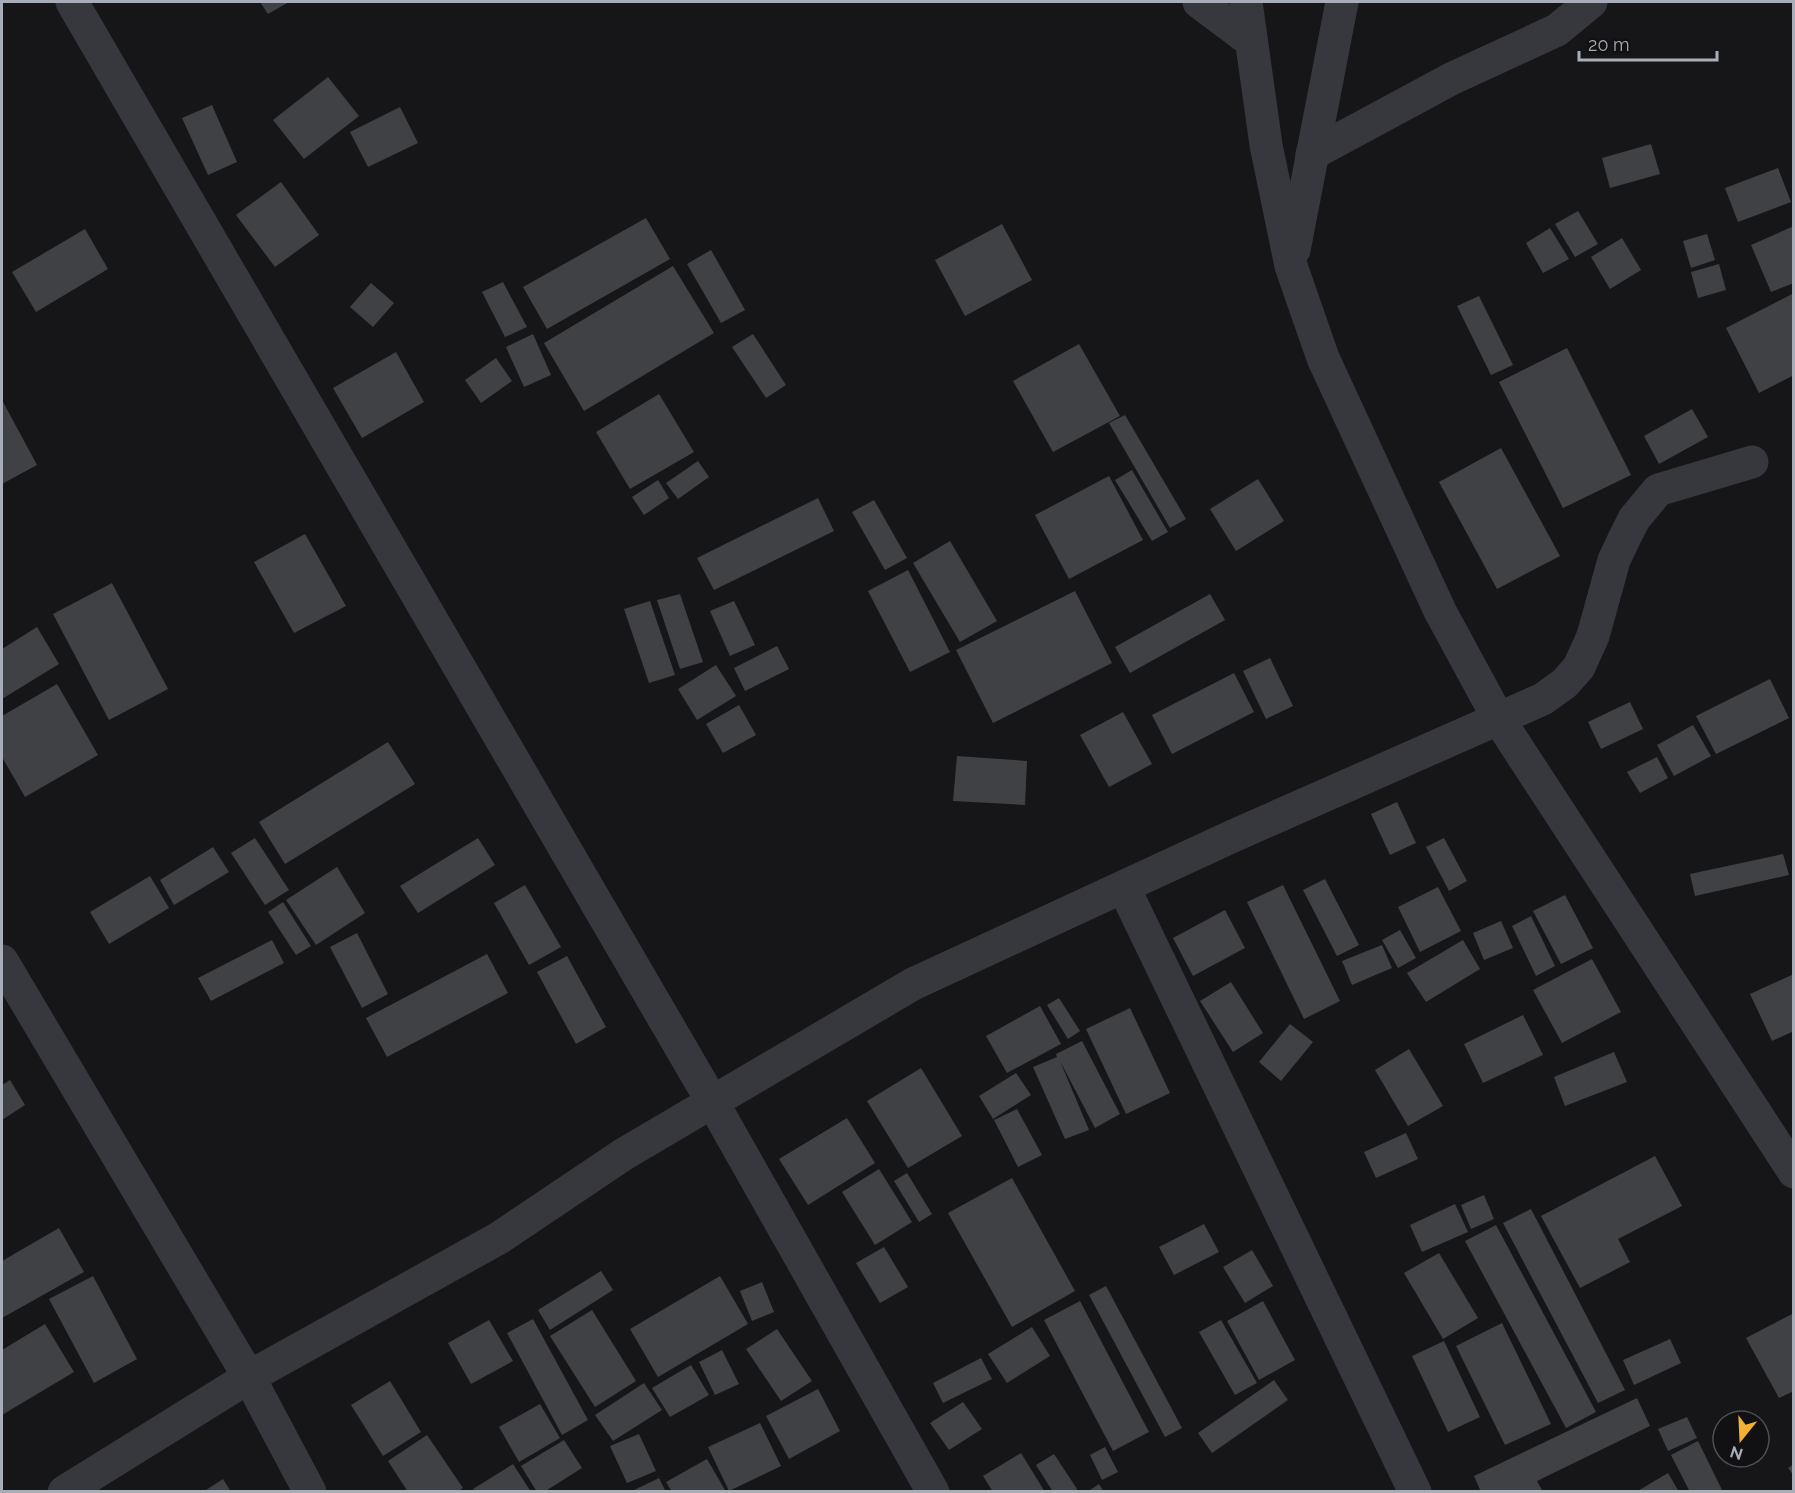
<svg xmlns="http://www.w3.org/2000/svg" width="1795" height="1493" font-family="Raleway,sans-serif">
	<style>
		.building { fill: #404145 }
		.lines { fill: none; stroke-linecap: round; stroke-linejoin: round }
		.street { stroke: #37383d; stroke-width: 33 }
	</style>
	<rect width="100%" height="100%" fill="#161618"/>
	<g class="building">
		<polygon points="260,2 289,2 268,14"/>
		<polygon points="328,77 359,116 304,159 273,120"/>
		<polygon points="212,105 237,162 208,175 182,118"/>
		<polygon points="400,107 418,143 368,167 350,132"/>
		<polygon points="1651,144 1660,174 1610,188 1602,158"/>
		<polygon points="1778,168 1791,202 1738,222 1725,188"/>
		<polygon points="281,182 319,235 275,267 236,215"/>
		<polygon points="1578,211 1598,244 1575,257 1555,224"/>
		<polygon points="646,218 670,259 547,329 523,287"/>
		<polygon points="1002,224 1032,280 965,316 935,260"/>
		<polygon points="1794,226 1794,283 1771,292 1751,245"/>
		<polygon points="1550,228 1569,259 1543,273 1526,243"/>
		<polygon points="85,229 108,269 36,312 12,272"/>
		<polygon points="1707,234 1715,260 1691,268 1683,241"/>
		<polygon points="1622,238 1641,270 1610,289 1591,257"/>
		<polygon points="711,250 745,310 721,323 687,264"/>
		<polygon points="1719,264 1726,290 1698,298 1691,272"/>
		<polygon points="673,266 714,333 584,411 544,343"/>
		<polygon points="503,282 527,327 505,337 482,292"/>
		<polygon points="371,283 394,303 373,327 350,307"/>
		<polygon points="1794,293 1794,375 1759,393 1726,328"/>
		<polygon points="1479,296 1513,365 1491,375 1457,306"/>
		<polygon points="533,334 551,375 524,387 506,347"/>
		<polygon points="753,334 786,385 766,398 732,347"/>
		<polygon points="1079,344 1120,416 1053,452 1013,381"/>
		<polygon points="1567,348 1631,475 1563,508 1499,382"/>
		<polygon points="396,352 424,402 362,438 333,388"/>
		<polygon points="496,358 512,381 481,403 465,380"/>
		<polygon points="659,394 694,452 630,489 596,432"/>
		<polygon points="2,400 37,465 2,484"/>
		<polygon points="1692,409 1708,437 1659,464 1644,436"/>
		<polygon points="1125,415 1186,519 1170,528 1109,423"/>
		<polygon points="1501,448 1560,556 1497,589 1439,482"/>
		<polygon points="698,461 709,477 678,499 666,483"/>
		<polygon points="1132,470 1168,532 1152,541 1115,480"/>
		<polygon points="1109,476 1143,540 1069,579 1035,515"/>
		<polygon points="1258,479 1284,521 1236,551 1210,509"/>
		<polygon points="658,480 669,498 644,515 632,497"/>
		<polygon points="818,498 834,531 714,590 697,558"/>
		<polygon points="874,500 907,558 885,570 852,512"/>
		<polygon points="305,534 346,606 294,633 254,562"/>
		<polygon points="950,541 997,621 960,642 913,563"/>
		<polygon points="908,570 950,652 910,672 868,591"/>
		<polygon points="112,583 168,689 109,720 53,614"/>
		<polygon points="1075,591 1112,663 993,723 956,650"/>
		<polygon points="680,594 703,662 680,669 657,600"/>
		<polygon points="1210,594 1225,620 1130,673 1115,647"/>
		<polygon points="650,601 675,675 649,683 624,609"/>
		<polygon points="734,601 755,645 730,656 710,611"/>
		<polygon points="37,627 59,664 2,699 2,649"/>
		<polygon points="777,646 789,669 745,691 734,668"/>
		<polygon points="1270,658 1293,706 1266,719 1243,671"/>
		<polygon points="716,665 736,696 697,720 678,689"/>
		<polygon points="1234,673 1254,712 1172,754 1152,715"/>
		<polygon points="1770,679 1789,718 1716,754 1696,716"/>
		<polygon points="57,684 98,755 25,797 2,757 2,716"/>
		<polygon points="1630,702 1643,729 1601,749 1588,722"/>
		<polygon points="739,705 756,735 723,753 706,724"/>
		<polygon points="1123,712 1152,764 1109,787 1080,735"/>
		<polygon points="1693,725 1711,756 1674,776 1657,745"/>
		<polygon points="388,742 415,784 285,864 259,822"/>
		<polygon points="957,756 1027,761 1025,805 953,801"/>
		<polygon points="1657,757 1668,778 1640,793 1627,772"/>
		<polygon points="1397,802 1416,843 1390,855 1371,814"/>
		<polygon points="255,838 289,890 265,905 231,853"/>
		<polygon points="478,838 495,865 418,913 400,886"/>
		<polygon points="1444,838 1467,881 1449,891 1426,847"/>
		<polygon points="213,847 229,872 174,905 160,880"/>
		<polygon points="1783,854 1789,875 1695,896 1690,874"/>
		<polygon points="337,867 365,913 316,945 286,900"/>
		<polygon points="150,876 169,908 109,944 90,912"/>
		<polygon points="1325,879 1359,945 1337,956 1303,890"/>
		<polygon points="525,885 561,947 529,965 494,903"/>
		<polygon points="1283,885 1340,1001 1304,1019 1247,902"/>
		<polygon points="1438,887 1461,931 1420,952 1398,907"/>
		<polygon points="1565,895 1593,948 1561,964 1533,911"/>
		<polygon points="283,902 311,946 296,955 268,912"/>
		<polygon points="1225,910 1245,948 1193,976 1173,938"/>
		<polygon points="1531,916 1555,966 1536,976 1512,926"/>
		<polygon points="1501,921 1513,948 1484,960 1473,933"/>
		<polygon points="1400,930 1416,958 1398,968 1382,940"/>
		<polygon points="357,933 388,994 362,1008 330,947"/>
		<polygon points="272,940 284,963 211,1001 198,978"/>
		<polygon points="1463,940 1480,969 1426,1002 1407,973"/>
		<polygon points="1382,945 1392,968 1352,985 1342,961"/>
		<polygon points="487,954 508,993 387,1057 366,1018"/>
		<polygon points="567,956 606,1027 576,1044 537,972"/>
		<polygon points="1592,959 1621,1012 1562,1043 1533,990"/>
		<polygon points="1794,974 1794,1031 1772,1041 1750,994"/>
		<polygon points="1231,982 1263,1033 1233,1052 1200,1001"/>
		<polygon points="1059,998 1080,1031 1068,1039 1047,1005"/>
		<polygon points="1040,1006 1061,1044 1007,1073 986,1036"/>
		<polygon points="1130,1008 1170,1093 1126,1114 1086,1029"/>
		<polygon points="1523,1015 1543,1055 1483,1083 1464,1044"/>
		<polygon points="1290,1024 1313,1042 1281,1081 1259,1062"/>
		<polygon points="1082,1041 1120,1114 1095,1128 1060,1061 1089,1130 1065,1139 1033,1067 1057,1057 1056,1054"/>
		<polygon points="1409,1049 1443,1106 1408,1126 1375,1070"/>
		<polygon points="1614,1052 1627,1082 1565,1106 1554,1077"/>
		<polygon points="921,1068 962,1136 908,1168 867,1101"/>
		<polygon points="1016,1073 1031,1095 993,1119 979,1096"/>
		<polygon points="10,1080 25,1105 2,1120 2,1085"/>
		<polygon points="1017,1109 1042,1155 1018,1167 994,1120"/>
		<polygon points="847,1118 875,1163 808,1205 779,1159"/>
		<polygon points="1406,1133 1418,1159 1376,1178 1364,1152"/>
		<polygon points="1655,1156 1682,1206 1618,1239 1630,1262 1580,1288 1541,1216"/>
		<polygon points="879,1169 912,1222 875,1245 842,1192"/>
		<polygon points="907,1173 932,1214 919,1222 894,1181"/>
		<polygon points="1012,1178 1075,1291 1012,1327 948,1213"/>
		<polygon points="1484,1195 1494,1219 1471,1229 1461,1205"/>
		<polygon points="1455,1204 1468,1232 1422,1252 1410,1225"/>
		<polygon points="1531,1209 1625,1390 1598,1403 1503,1223"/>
		<polygon points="1204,1224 1219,1252 1174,1275 1159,1247"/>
		<polygon points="1496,1225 1596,1412 1566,1428 1465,1241"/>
		<polygon points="59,1228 84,1272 2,1318 2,1261"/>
		<polygon points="884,1247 908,1287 880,1303 856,1263"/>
		<polygon points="1252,1250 1273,1286 1245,1303 1223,1267"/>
		<polygon points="1439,1253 1478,1318 1443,1339 1404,1273"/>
		<polygon points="601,1271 613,1290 550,1330 538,1310"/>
		<polygon points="93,1276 137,1359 94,1383 49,1299"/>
		<polygon points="720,1276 748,1324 658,1377 630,1329"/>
		<polygon points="762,1282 774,1312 752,1321 740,1291"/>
		<polygon points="1106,1286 1182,1428 1165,1437 1089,1295"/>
		<polygon points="1080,1301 1149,1432 1113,1451 1044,1320"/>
		<polygon points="1263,1301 1295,1360 1259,1380 1227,1321"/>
		<polygon points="592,1310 636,1381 595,1407 550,1336"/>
		<polygon points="1794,1313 1794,1391 1779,1398 1746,1338"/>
		<polygon points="533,1319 588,1420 562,1435 507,1333"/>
		<polygon points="489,1320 513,1361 471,1384 448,1343"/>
		<polygon points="1221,1320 1257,1383 1235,1395 1199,1332"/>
		<polygon points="1502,1323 1551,1424 1505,1445 1456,1346"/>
		<polygon points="45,1324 74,1372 2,1415 2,1350"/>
		<polygon points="1032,1327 1050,1356 1007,1383 988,1354"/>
		<polygon points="777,1329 812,1381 781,1401 746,1349"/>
		<polygon points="1670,1339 1681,1363 1634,1385 1623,1360"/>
		<polygon points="1444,1341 1480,1417 1448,1432 1412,1356"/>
		<polygon points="722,1350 739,1384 715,1395 699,1362"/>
		<polygon points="981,1358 992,1379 943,1403 933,1383"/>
		<polygon points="691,1365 709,1395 670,1417 652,1388"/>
		<polygon points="1274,1380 1288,1400 1212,1453 1198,1433"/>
		<polygon points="390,1381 421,1432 383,1456 351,1405"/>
		<polygon points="644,1383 662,1410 613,1441 595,1415"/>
		<polygon points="818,1389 840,1431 789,1459 766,1416"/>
		<polygon points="1637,1398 1650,1426 1537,1481 1542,1490 1539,1492 1481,1492 1474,1476"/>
		<polygon points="963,1402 982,1429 949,1450 930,1423"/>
		<polygon points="540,1404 560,1438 519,1462 499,1427"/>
		<polygon points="1687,1417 1697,1438 1668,1451 1658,1429"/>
		<polygon points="760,1423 781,1466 729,1491 708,1447"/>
		<polygon points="639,1434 656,1471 627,1483 610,1446"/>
		<polygon points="427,1435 463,1488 457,1492 408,1492 388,1461"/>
		<polygon points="564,1440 582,1468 544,1492 537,1492 521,1466"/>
		<polygon points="1698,1441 1723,1492 1690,1492 1671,1455"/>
		<polygon points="1105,1447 1118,1472 1102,1480 1090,1455"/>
		<polygon points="1021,1453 1045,1492 993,1492 983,1476"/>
		<polygon points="1054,1454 1077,1489 1074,1492 1053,1492 1036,1465"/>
		<polygon points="707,1459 725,1490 672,1492 666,1482"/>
		<polygon points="513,1464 531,1492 474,1492 473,1489"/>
		<polygon points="1794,1464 1794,1476 1788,1468"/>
		<polygon points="1668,1473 1679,1492 1636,1492"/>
		<polygon points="659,1478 666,1492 630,1492"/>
		<polygon points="223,1479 231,1492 203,1492"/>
		<polygon points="1099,1484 1104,1492 1087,1492"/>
	</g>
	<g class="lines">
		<g class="street">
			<polyline points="72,2 713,1103 933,1492"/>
			<polyline points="1199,2 1251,41"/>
			<polyline points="1246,2 1266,145 1291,266 1323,358 1440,611 1498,718 1794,1172"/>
			<polyline points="1312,154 1451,79 1557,30 1591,2"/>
			<polyline points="1294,250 1342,2"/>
			<polyline points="1124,888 1415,1492"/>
			<polyline points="2,961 249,1377 310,1492"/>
			<polyline points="64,1492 249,1377 499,1238 624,1154 913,984 1233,836 1543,699 1565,683 1579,667 1593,636 1614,560 1624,539 1634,519 1658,490 1752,462"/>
		</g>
	</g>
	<rect width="1795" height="1493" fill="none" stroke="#a8adb8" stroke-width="6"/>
	<g transform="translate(1741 1439) rotate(198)"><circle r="28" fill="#111113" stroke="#4d4f55" stroke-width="1.5"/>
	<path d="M0-4.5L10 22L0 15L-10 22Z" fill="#f2b134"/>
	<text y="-9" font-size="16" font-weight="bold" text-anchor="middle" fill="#a8adb8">N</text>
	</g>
	<path d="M1579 51v9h138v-9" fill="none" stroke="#a8adb8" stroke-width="3"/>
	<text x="1588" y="51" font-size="18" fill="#a8adb8" stroke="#111113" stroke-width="4.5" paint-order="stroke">20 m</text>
</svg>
